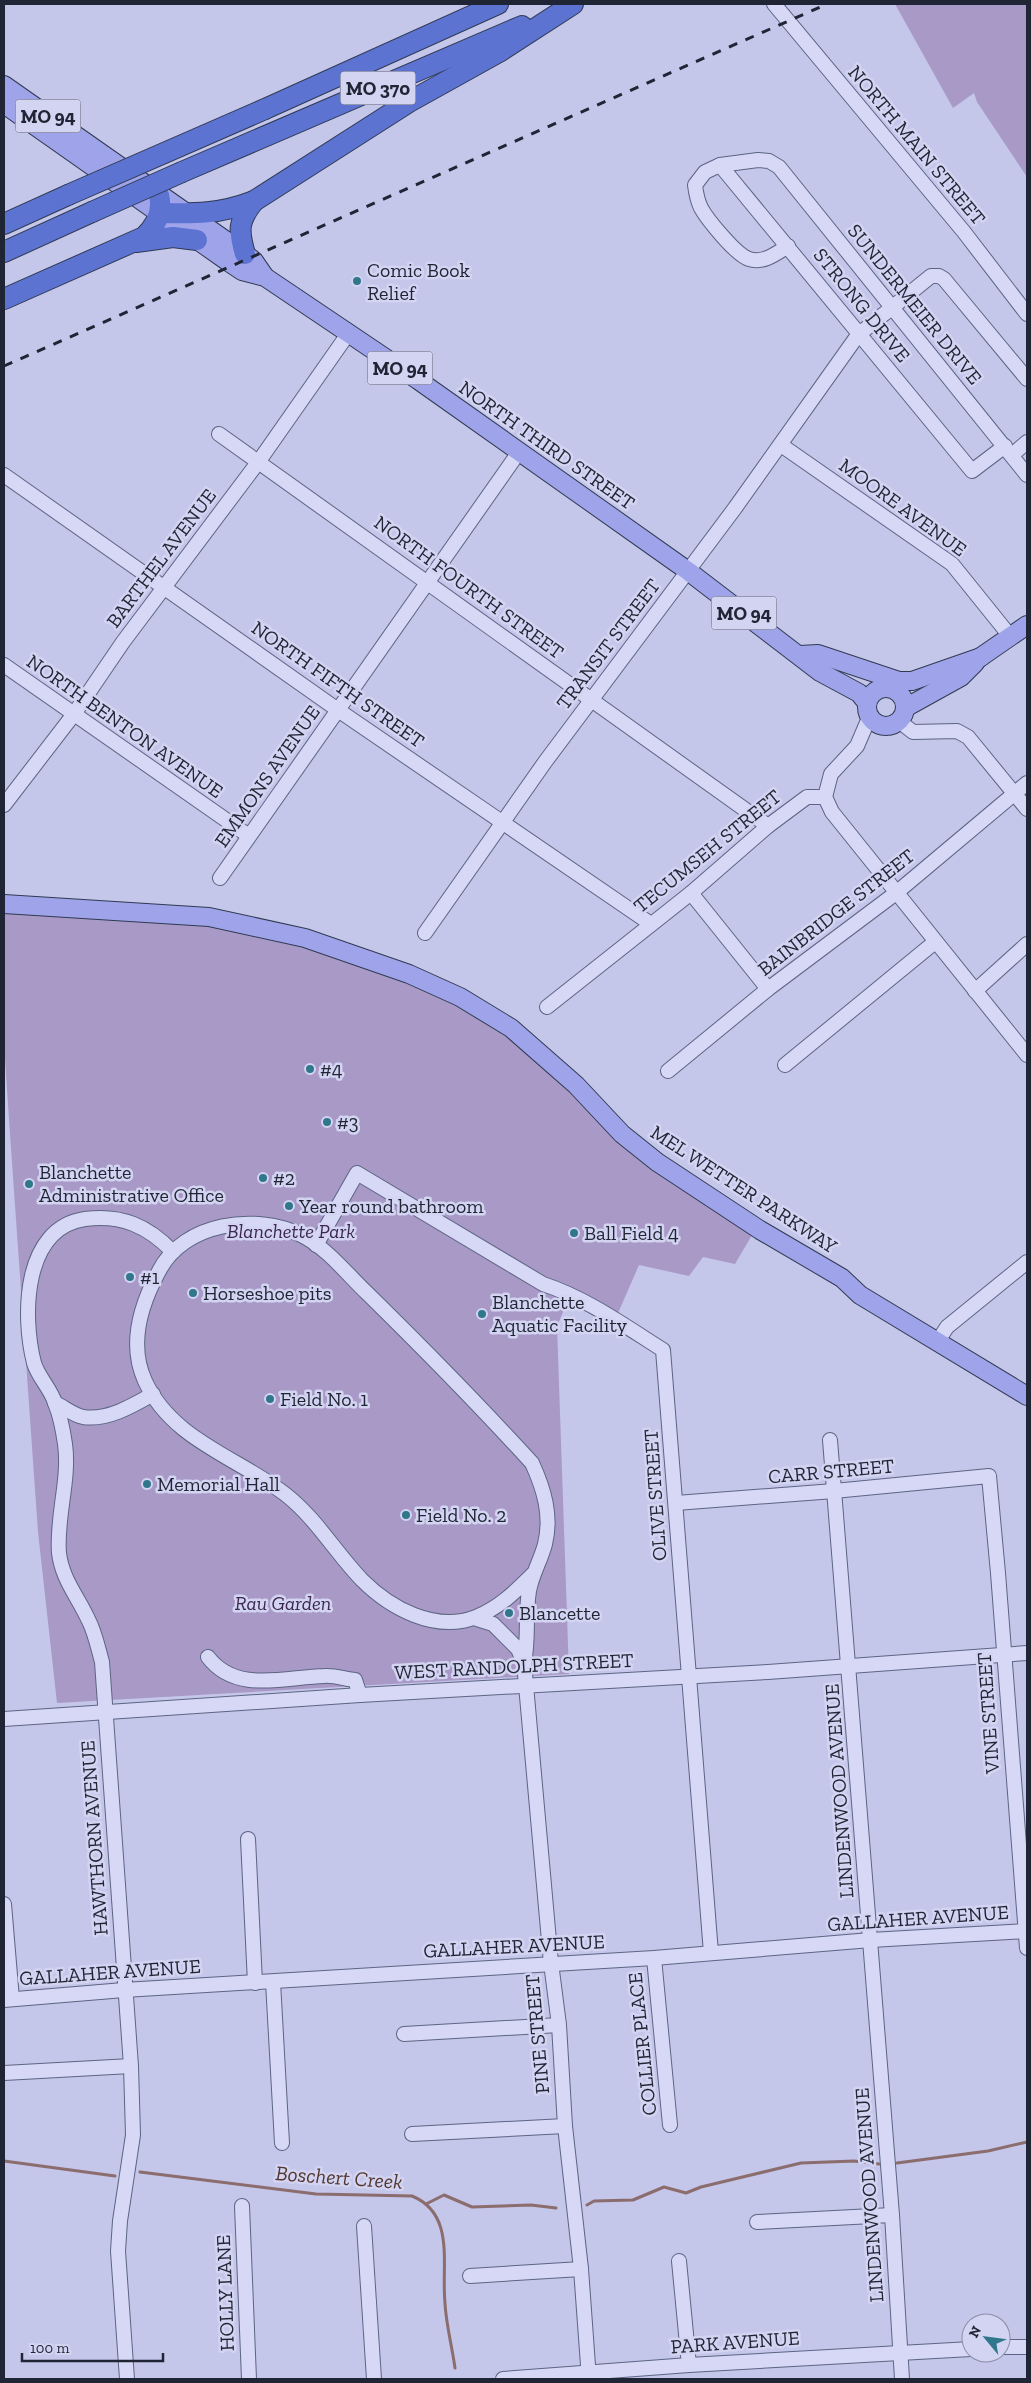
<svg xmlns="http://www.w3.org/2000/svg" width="1031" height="2383" font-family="'Zilla Slab',serif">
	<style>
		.green { fill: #a999c7 }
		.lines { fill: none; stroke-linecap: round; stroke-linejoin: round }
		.stream { stroke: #8b6d6e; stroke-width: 3 }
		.minor-casing { stroke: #5c6583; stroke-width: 16 }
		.major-casing { stroke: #303a51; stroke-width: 20 }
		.highway-casing { stroke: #303a51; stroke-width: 22 }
		.minor { stroke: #d6d8f5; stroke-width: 14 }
		.major { stroke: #9fa4ea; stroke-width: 18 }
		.highway { stroke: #5c73d2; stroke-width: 20 }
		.rail { stroke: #1f2534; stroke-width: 3; stroke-dasharray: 9 9; stroke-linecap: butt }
		.highway-bridge-casing { stroke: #303a51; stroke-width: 22; stroke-linecap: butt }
		.highway-bridge { stroke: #5c73d2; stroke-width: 20 }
		.poi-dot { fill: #31778c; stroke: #d3d4f2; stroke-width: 2 }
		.labels { text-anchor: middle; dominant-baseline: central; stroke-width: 5; stroke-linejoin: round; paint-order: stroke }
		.shield { fill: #d3d4f2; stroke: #555a6d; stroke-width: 1 }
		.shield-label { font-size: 19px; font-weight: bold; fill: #1f2534 }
		.street-label { font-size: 20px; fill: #1f2534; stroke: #d3d4f2 }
		.poi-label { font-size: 20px; fill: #1f2534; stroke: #d3d4f2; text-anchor: start }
		.park-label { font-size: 20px; font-style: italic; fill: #3b274f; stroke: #d3d4f2 }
		.water-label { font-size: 21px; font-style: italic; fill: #53362f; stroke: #d3d4f2 }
	</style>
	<rect width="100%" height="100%" fill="#c4c6ea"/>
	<g class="green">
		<polygon points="895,4 1027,4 1027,177 977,102 974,93 953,108"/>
		<polygon points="4,912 208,926 303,946 406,982 456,1004 506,1035 570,1091 616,1140 652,1169 752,1235 735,1264 703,1257 689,1276 639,1265 615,1320 557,1296 567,1303 557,1326 569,1674 57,1703 38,1532 10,1134 4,1043"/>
	</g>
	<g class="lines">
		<g class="stream">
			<polyline points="4,2161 115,2176"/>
			<polyline points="897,2163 988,2151 1027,2142"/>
			<path d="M140 2172 316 2194 412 2196C456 2214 441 2265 445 2303 446 2324 452 2346 455 2368"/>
			<polyline points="426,2204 444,2195 472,2207 531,2205 556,2208"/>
			<polyline points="587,2205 594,2201 633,2200 664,2187 686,2193 701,2187 801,2163 854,2161 879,2164"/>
		</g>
		<defs>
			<g id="minor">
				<polyline points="774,4 964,232 1027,314"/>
				<polyline points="720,165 972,471 1005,446"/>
				<path d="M788 246C777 253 763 264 749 259 736 255 707 219 701 208 697 200 696 193 695 185L705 172 720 165 758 160 769 161 779 167 1027 475"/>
				<polyline points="219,434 768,826"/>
				<polyline points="781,445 952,564 1010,636"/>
				<polyline points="1012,455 1027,442"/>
				<polyline points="4,475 338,710 651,924"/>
				<polyline points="4,665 249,836"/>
				<polyline points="899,721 913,732 957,731 968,737 1027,809"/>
				<polyline points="825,797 832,812 1027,1055"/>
				<polyline points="825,797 831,774 857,746 869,718"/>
				<polyline points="4,805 74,714 123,642 259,461 348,334"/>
				<polyline points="220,878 519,452"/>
				<polyline points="691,893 768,989"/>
				<polyline points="425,933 545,762 735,508 858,335 931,276 939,276 944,279 1027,379"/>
				<polyline points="975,991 1027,944"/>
				<polyline points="547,1007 691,893 768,826 807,797 825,797"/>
				<polyline points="785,1065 935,942"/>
				<polyline points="668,1071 768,989 896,893 1027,783"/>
				<path d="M316 1245 357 1173 543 1284C586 1298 625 1326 663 1350L711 1953"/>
				<polyline points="938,1341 947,1327 1027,1262"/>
				<path d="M55 1403C64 1407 73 1415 83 1417 107 1421 134 1405 153 1394"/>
				<polyline points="830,1440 892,2215 902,2379"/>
				<polyline points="676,1503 834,1491 989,1476 998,1573 1027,1948"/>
				<path d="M474 1618 493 1624 518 1649 524 1663C529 1639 525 1615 529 1591 532 1574 541 1560 545 1544 552 1516 544 1489 532 1463 479 1405 423 1348 367 1293 347 1274 326 1247 301 1235 256 1213 184 1222 159 1271 141 1304 128 1344 145 1381 172 1440 237 1457 285 1494 316 1518 335 1552 362 1580 390 1608 435 1633 476 1617 499 1608 516 1591 533 1574"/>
				<path d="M208 1657C236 1694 285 1677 324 1676 334 1675 345 1679 355 1680L360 1695"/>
				<polyline points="524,1663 551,1963 559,2025 565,2126 581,2269 589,2379"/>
				<polyline points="4,1719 360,1695 768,1672 1027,1653"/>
				<polyline points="248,1839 255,1983"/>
				<polyline points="4,1904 12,1999"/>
				<polyline points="654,1958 670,2125"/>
				<polyline points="273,1982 282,2143"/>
				<polyline points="4,2000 124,1990 654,1958 871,1940 1027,1931"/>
				<polyline points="404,2034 559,2025"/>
				<polyline points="4,2073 131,2066"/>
				<polyline points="412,2134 565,2126"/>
				<polyline points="242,2206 249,2379"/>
				<polyline points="757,2222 892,2215"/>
				<polyline points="364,2226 374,2379"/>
				<polyline points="679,2261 689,2365"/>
				<polyline points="470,2276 581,2269"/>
				<polyline points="1001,2347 1027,2347"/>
				<path d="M127 2379 118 2251 120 2221 133 2135 131 2066 102 1662C98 1648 95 1632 88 1619 78 1597 62 1579 59 1553 56 1517 70 1480 65 1444 63 1430 60 1415 55 1403 51 1389 38 1377 34 1363 22 1316 23 1228 85 1219 121 1214 148 1226 173 1252"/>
				<polyline points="503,2379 689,2365 971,2349"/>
			</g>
			<g id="major">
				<polyline points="4,85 245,254 254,261 265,277"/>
				<polyline points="4,104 227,261 242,271 265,277 418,380 688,571 820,672 859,693 867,703"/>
				<polyline points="800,655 818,654 899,681 912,681 981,657"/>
				<polyline points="972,663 1027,625"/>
				<circle cx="886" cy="707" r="19"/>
				<polyline points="905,708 961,677 975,663"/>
				<polyline points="4,904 209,917 305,938 409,974 460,997 511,1028 576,1085 622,1134 657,1162 760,1230 842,1278 860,1295 1027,1396"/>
			</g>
			<g id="highway">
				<polyline points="265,109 498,4"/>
				<polyline points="182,172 522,26"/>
				<path d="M160 213C195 214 220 214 254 201L409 102 499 52 573 4"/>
				<polyline points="4,224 68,195"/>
				<polyline points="136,242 173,237 197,240"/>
				<polyline points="4,252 92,212"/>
				<path d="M245 254C238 230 238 221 254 201"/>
				<path d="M4 299 144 237C156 226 163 212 159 195"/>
			</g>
		</defs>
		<use href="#minor" class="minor-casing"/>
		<use href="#major" class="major-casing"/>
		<use href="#highway" class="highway-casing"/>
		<use href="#minor" class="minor"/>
		<use href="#major" class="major"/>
		<use href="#highway" class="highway"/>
		<polyline class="rail" points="4,366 827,4"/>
		<defs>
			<g id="highway-bridge">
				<polyline points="68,195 265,109"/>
				<polyline points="92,212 182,172"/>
			</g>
		</defs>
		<use href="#highway-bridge" class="highway-bridge-casing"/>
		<use href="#highway-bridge" class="highway-bridge"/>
	</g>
	<g class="poi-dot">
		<circle cx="357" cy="281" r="5"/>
		<circle cx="310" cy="1069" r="5"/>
		<circle cx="327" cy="1122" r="5"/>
		<circle cx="263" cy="1178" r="5"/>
		<circle cx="29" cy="1184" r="5"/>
		<circle cx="289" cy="1206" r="5"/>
		<circle cx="574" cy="1233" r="5"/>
		<circle cx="130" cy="1277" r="5"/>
		<circle cx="193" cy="1293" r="5"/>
		<circle cx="482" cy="1314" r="5"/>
		<circle cx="270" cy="1399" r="5"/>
		<circle cx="147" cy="1484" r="5"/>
		<circle cx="406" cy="1515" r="5"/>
		<circle cx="509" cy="1613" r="5"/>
	</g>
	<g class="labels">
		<g class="shield">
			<rect x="340.5" y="71.5" width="75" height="33" rx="4"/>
			<rect x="15.5" y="99.5" width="65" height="33" rx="4"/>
			<rect x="367.5" y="351.5" width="65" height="33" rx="4"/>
			<rect x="711.5" y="596.5" width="65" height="33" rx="4"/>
		</g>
		<g class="shield-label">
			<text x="378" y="88">MO 370</text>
			<text x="48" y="116">MO 94</text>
			<text x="400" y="368">MO 94</text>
			<text x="744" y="613">MO 94</text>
		</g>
		<g class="street-label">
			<text transform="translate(917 145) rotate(50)">NORTH MAIN STREET</text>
			<text transform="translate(915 304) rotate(51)">SUNDERMEIER DRIVE</text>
			<text transform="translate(862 305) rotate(51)">STRONG DRIVE</text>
			<text transform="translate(547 445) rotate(35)">NORTH THIRD STREET</text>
			<text transform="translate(903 507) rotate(36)">MOORE AVENUE</text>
			<text transform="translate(161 558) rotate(-53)">BARTHEL AVENUE</text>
			<text transform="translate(469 587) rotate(36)">NORTH FOURTH STREET</text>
			<text transform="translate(608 644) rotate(-53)">TRANSIT STREET</text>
			<text transform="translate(338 684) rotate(35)">NORTH FIFTH STREET</text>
			<text transform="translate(125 726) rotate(35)">NORTH BENTON AVENUE</text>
			<text transform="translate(267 776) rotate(-55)">EMMONS AVENUE</text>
			<text transform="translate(707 851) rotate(-39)">TECUMSEH STREET</text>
			<text transform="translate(836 912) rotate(-38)">BAINBRIDGE STREET</text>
			<text transform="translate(744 1189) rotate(33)">MEL WETTER PARKWAY</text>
			<text transform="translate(831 1471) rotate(-5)">CARR STREET</text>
			<text transform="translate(655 1495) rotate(-94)">OLIVE STREET</text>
			<text transform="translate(514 1666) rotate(-3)">WEST RANDOLPH STREET</text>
			<text transform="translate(988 1713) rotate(-94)">VINE STREET</text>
			<text transform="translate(839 1791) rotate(-94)">LINDENWOOD AVENUE</text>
			<text transform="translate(94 1838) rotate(-94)">HAWTHORN AVENUE</text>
			<text transform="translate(918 1918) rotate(-4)">GALLAHER AVENUE</text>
			<text transform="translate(514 1946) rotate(-3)">GALLAHER AVENUE</text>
			<text transform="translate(110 1972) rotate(-4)">GALLAHER AVENUE</text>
			<text transform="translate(537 2034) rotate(-95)">PINE STREET</text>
			<text transform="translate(642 2044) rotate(-96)">COLLIER PLACE</text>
			<text transform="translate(869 2195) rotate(-94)">LINDENWOOD AVENUE</text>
			<text transform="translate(225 2293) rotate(-92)">HOLLY LANE</text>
			<text transform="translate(735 2342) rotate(-4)">PARK AVENUE</text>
		</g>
		<g class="poi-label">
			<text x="367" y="270">Comic Book<tspan x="367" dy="23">Relief</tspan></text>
			<text x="320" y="1069">#4</text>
			<text x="337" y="1122">#3</text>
			<text x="39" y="1172">Blanchette<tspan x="39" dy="23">Administrative Office</tspan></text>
			<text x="273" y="1178">#2</text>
			<text x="299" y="1206">Year round bathroom</text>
			<text x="584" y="1233">Ball Field 4</text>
			<text x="140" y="1277">#1</text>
			<text x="203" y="1293">Horseshoe pits</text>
			<text x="492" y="1302">Blanchette<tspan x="492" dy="23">Aquatic Facility</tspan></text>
			<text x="280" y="1399">Field No. 1</text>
			<text x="157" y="1484">Memorial Hall</text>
			<text x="416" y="1515">Field No. 2</text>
			<text x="519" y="1613">Blancette</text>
		</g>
		<g class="park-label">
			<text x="291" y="1231">Blanchette Park</text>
			<text x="283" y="1603">Rau Garden</text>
		</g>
		<g class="water-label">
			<text transform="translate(339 2177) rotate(4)">Boschert Creek</text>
		</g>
	</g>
	<rect width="1031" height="2383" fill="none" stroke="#1f2534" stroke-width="10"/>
	<g transform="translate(986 2338) rotate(299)"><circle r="24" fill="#d3d4f2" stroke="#8b8ea6"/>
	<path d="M0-4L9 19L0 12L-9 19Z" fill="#31778c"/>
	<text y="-8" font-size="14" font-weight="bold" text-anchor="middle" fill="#1f2534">N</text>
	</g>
	<path d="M22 2353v8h141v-8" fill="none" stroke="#1f2534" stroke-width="2.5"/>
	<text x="30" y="2353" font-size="15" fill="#1f2534" stroke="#d3d4f2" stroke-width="4" paint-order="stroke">100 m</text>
</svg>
